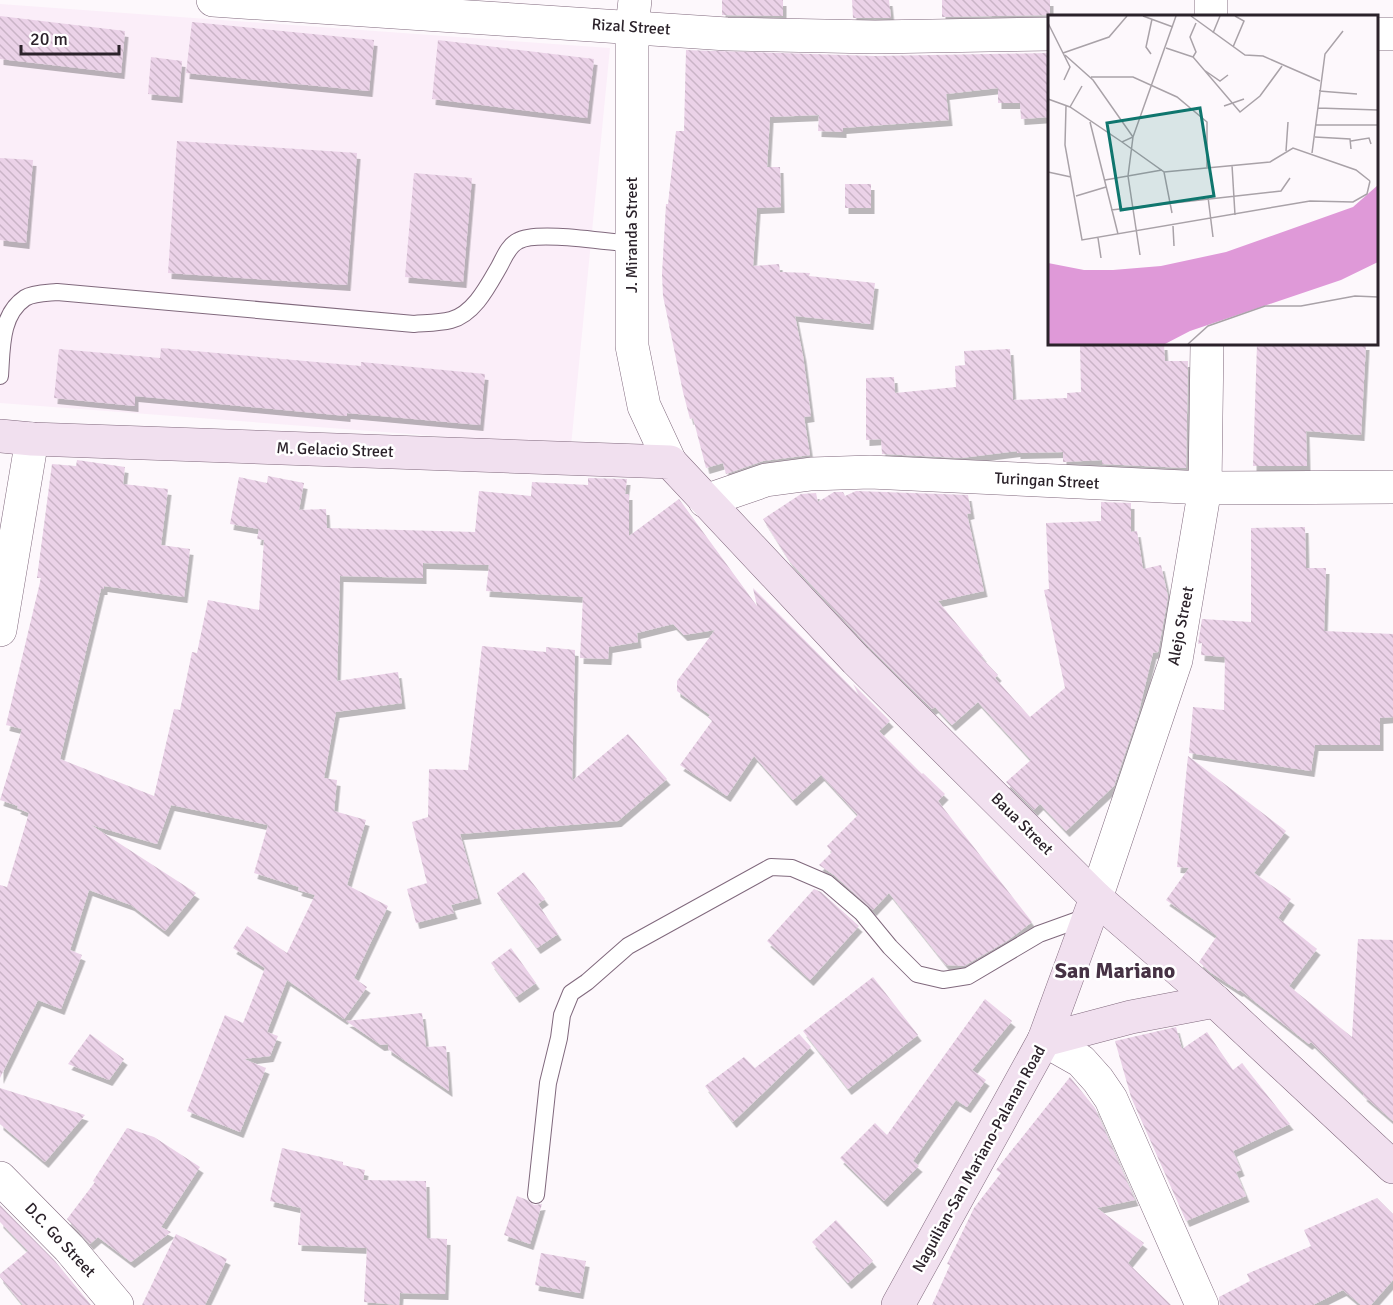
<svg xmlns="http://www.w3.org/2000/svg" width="1393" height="1305" font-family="Signika,sans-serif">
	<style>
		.built { fill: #fbeef9 }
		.building { fill: url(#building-back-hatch); filter: url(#shadow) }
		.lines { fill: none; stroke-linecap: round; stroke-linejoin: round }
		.lane-casing { stroke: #80697d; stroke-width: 18 }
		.street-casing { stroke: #80697d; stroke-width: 34 }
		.secondary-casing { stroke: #80697d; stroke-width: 34 }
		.lane { stroke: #fff; stroke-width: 16 }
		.street { stroke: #fff; stroke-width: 33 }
		.secondary { stroke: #f1e0ef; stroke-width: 33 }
		.labels { text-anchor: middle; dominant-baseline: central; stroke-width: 5; stroke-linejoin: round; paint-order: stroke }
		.street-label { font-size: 16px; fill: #2b222a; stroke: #fff }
		.district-label { font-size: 22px; font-weight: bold; fill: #463244; stroke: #fff }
		.inset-road { fill: none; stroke: #a9a2a8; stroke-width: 1.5 }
		.view { fill: #0f766e; fill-opacity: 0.15; stroke: #0f766e; stroke-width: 3 }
		.inset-edge { fill: none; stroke: #2b222a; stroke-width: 3 }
	</style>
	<defs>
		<pattern id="building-back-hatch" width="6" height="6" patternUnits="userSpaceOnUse" patternTransform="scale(1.5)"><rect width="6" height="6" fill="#ebd2e8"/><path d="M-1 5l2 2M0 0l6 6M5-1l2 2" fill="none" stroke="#cab4c7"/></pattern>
		<filter id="shadow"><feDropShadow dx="3.5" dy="6" stdDeviation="0" flood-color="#0004"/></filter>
	</defs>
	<rect width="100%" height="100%" fill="#fdf8fc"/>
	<polygon class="built" points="0,4 610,48 571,446 0,403"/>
	<g class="building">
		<polygon points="722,0 783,0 783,16 722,15"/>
		<polygon points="852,0 889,0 891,18 853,18"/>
		<polygon points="942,0 1050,0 1050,15 942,17"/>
		<polygon points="0,16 125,31 121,73 0,59"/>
		<polygon points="192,22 374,40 369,91 186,73"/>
		<polygon points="438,40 594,59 587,118 432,99"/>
		<polygon points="686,50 875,56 1050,53 1050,117 1021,119 1020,103 998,103 998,88 946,94 949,120 843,128 843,132 818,131 819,115 770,117 767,167 780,167 781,207 757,208 753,266 779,264 780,272 810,273 809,276 875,283 870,324 795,316 803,356 811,416 804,417 810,455 763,461 726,474 723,463 706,468 693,418 690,419 683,392 663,296 662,274 666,204 668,204 676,131 684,131"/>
		<polygon points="151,57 182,61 179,97 148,94"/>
		<polygon points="177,141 357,153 347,285 168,273"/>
		<polygon points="0,158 33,160 26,243 0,240"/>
		<polygon points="414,173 472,178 463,282 405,277"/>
		<rect x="845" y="184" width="26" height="24"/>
		<polygon points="1080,344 1164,344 1165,361 1188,361 1186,468 1102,464 1102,460 1063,462 1063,452 1017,453 1017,451 961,458 882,454 881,439 866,440 866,378 894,377 895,393 956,387 955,366 965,365 964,351 1010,349 1013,400 1067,398 1067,393 1081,392"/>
		<polygon points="1257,344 1366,344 1361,435 1306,431 1307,466 1253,466"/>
		<polygon points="161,348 361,366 361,362 485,374 480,425 347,413 347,416 135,396 135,406 54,398 59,349 160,358"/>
		<polygon points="77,460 125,467 123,484 168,489 161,545 190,549 184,597 104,586 104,589 101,589 60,759 154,796 174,709 180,710 192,652 197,653 208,600 259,610 264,540 257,539 259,529 230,524 239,477 267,483 268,476 304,483 299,510 326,509 327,528 475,532 479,491 531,496 532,482 588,485 588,478 627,479 625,494 629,494 629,536 679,499 757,606 753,588 859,695 853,684 890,721 879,731 922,774 923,773 945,794 938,801 1032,922 1007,941 964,966 946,965 889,893 873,910 834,875 819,865 832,852 827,846 858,815 821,775 793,800 754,756 727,796 680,765 712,721 708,717 710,715 677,691 677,681 715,630 684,635 673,624 637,633 638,642 609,647 608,659 580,658 583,597 486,591 489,565 423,563 423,578 340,576 337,681 398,672 402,703 336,712 324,778 337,780 334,811 366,820 347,885 388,906 354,978 367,987 344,1019 287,980 267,1032 278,1036 270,1056 244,1059 266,1068 240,1132 187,1111 225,1015 243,1023 265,968 233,948 247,926 287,953 315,895 298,890 299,887 254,873 268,825 171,805 157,844 91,825 196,893 165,931 131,905 89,890 70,950 82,955 61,1009 38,1000 0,1078 0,885 7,887 29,813 17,808 18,806 0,800 22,729 6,725 41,578 37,578 52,464 76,466"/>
		<polygon points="856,491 968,495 971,513 967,514 984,591 938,601 983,656 981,657 998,675 995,678 1030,717 1065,688 1044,590 1049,589 1046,523 1101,521 1101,502 1131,503 1131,532 1137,531 1143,569 1161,565 1168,597 1158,652 1153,653 1138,715 1114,786 1066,831 1040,804 1034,810 1006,782 1031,760 978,702 952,725 935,707 932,709 869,647 790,562 763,519 801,494 816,493 818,502 834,492 843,492 845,496"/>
		<polygon points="1305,527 1306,568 1326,568 1324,631 1393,634 1393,717 1380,718 1380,745 1315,745 1311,771 1189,753 1193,707 1224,710 1225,657 1201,655 1202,643 1198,644 1202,619 1251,622 1251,528"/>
		<polygon points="482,646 546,652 546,647 575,650 572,781 628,734 667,779 618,821 460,834 478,898 451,905 454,913 416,923 407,889 427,883 412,822 428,817 429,769 468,770"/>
		<polygon points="1188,756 1286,831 1254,873 1291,899 1278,918 1317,949 1289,986 1352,1037 1358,939 1393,940 1393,1121 1363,1095 1364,1094 1311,1042 1309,1044 1240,990 1239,991 1210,972 1199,962 1217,936 1166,900 1189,868 1177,867"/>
		<polygon points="524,872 545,899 538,904 558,934 537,948 497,893"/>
		<polygon points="814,889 821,892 859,926 810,980 767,941"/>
		<polygon points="511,948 536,983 516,997 491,963"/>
		<polygon points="873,977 918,1035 848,1089 803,1031"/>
		<polygon points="985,999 1012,1021 972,1070 986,1080 967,1107 956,1100 913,1161 919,1166 884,1201 840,1158 875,1123 887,1135"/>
		<polygon points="422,1013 426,1047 446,1046 449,1091 388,1049 388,1044 381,1045 346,1021"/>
		<polygon points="1176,1027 1182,1049 1207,1032 1233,1070 1242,1063 1290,1124 1233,1151 1241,1170 1236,1172 1246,1196 1186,1221 1131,1097 1115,1041"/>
		<polygon points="90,1034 124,1059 109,1080 68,1064"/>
		<polygon points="799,1034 811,1047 733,1122 705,1086 744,1057 755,1068"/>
		<polygon points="1070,1077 1095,1108 1135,1200 1097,1208 1144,1243 1128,1263 1171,1305 932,1305 950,1265 947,1264 974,1208 1001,1173 996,1170"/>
		<polygon points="0,1088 85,1115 45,1162 0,1124"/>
		<polygon points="127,1128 154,1137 200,1167 161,1227 171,1232 131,1262 98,1237 90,1244 67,1219 95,1182 93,1181"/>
		<polygon points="282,1148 343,1162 343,1165 365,1170 363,1180 426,1181 427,1238 447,1239 445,1294 400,1293 399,1305 364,1302 367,1248 298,1245 301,1208 270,1201"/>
		<polygon points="517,1196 527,1200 534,1205 542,1204 530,1244 504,1235"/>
		<polygon points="1377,1198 1393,1214 1393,1280 1371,1305 1361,1305 1343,1290 1313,1305 1220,1305 1219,1297 1250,1281 1247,1274 1311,1246 1304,1230"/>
		<polygon points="0,1205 55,1261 91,1305 23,1305 0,1277 0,1274 28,1251 0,1222"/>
		<polygon points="836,1220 873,1261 848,1283 812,1242"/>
		<polygon points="176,1234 227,1259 205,1305 142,1305"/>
		<polygon points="541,1253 586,1261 580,1293 535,1285"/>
	</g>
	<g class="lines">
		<defs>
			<g id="lane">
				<path d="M0 376C2 349 0 315 25 298 33 293 48 293 57 292L414 324C426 323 439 323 451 320 474 314 488 286 499 267 504 258 508 246 518 241 536 230 607 242 632 244"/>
				<polyline points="536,1195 548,1083 559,1038 562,1015 571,993 587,982 628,946 771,867 792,868 827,883 862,913 890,947 917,974 943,980 968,976 1039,934 1089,916"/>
			</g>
			<g id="street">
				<polyline points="213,0 727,34 875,37 1050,34"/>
				<polyline points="635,0 632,27 632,346 644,406 670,462"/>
				<polyline points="1211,16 1211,0"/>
				<polyline points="1376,34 1393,34"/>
				<polyline points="705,501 766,480 811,474 870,472 1205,488 1393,487"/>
				<polyline points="0,630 32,439"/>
				<polyline points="1096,898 1176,660 1205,488 1207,344"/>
				<polyline points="1044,1040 1081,1061 1098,1080 1111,1099 1202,1305"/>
				<polyline points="0,1178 69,1248 117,1305"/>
			</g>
			<g id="secondary">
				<polyline points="0,436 32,439 670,462 856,660 1096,898 1215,1001 1393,1167"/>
				<polyline points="1044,1040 1131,1017 1215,1001"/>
				<polyline points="898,1305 1044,1040 1096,898"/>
			</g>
		</defs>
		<use href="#lane" class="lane-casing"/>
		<use href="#street" class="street-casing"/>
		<use href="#secondary" class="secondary-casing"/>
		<use href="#lane" class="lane"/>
		<use href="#street" class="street"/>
		<use href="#secondary" class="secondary"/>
	</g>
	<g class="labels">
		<g class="street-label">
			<text transform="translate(631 27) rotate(4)">Rizal Street</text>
			<text transform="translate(632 235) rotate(-90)">J. Miranda Street</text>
			<text transform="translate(335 450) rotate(2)">M. Gelacio Street</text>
			<text transform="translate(1047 481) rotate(3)">Turingan Street</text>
			<text transform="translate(1181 626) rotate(-79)">Alejo Street</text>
			<text transform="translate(1022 824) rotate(45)">Baua Street</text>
			<text transform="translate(979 1159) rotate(-61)">Naguilian-San Mariano-Palanan Road</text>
			<text transform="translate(60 1240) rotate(47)">D.C. Go Street</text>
		</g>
		<g class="district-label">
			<text x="1115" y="970">San Mariano</text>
		</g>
	</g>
	<g transform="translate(1048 15)">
		<rect width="330" height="330" fill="#fdf8fc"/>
		<path d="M330 170V247L293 265 142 316 117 329H0V248L36 255H65L113 251 178 237 305 192Z" fill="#df99d8"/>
		<path class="inset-road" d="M95 1 125 12M143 1 197 40 215 41 272 66M0 8 22 52 16 65M148 8 142 22 148 37 145 42 192 97 212 81 234 51M165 18 172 1M185 32 196 6 187 1M118 33 145 42M15 38 61 22 79 1M103 39 98 32 104 4M17 40 45 65 85 122 80 161 92 240M156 55 172 66 180 60M43 62H85L129 82 159 107V152M271 76 309 79M0 84 22 92 74 127 85 122 128 1M18 91 17 130 34 225 262 186 305 187 319 179 322 166M176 91 196 84M22 92 34 71M270 93 330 95M42 107 70 219M268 110H330M267 122 302 124 303 134M303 126 321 123 323 129M74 127 116 157 124 198M238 136 240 107M264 138 277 39 295 16M184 150 187 200M0 157 23 162M116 157 222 147 245 133 308 155 322 166M57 165 114 155M28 181 58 172M160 182 165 222M63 195 233 176 242 163M125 211 126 231M50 223 53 243M140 329 160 311 217 291H253L307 281 330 282"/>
		<path class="view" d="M152 93 166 181 73 195 59 108Z"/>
		<rect width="330" height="330" class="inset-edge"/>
	</g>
	<path d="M21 45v9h98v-9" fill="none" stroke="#2b222a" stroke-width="3"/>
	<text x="30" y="45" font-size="18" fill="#2b222a" stroke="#ffffff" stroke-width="4.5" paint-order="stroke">20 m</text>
</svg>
